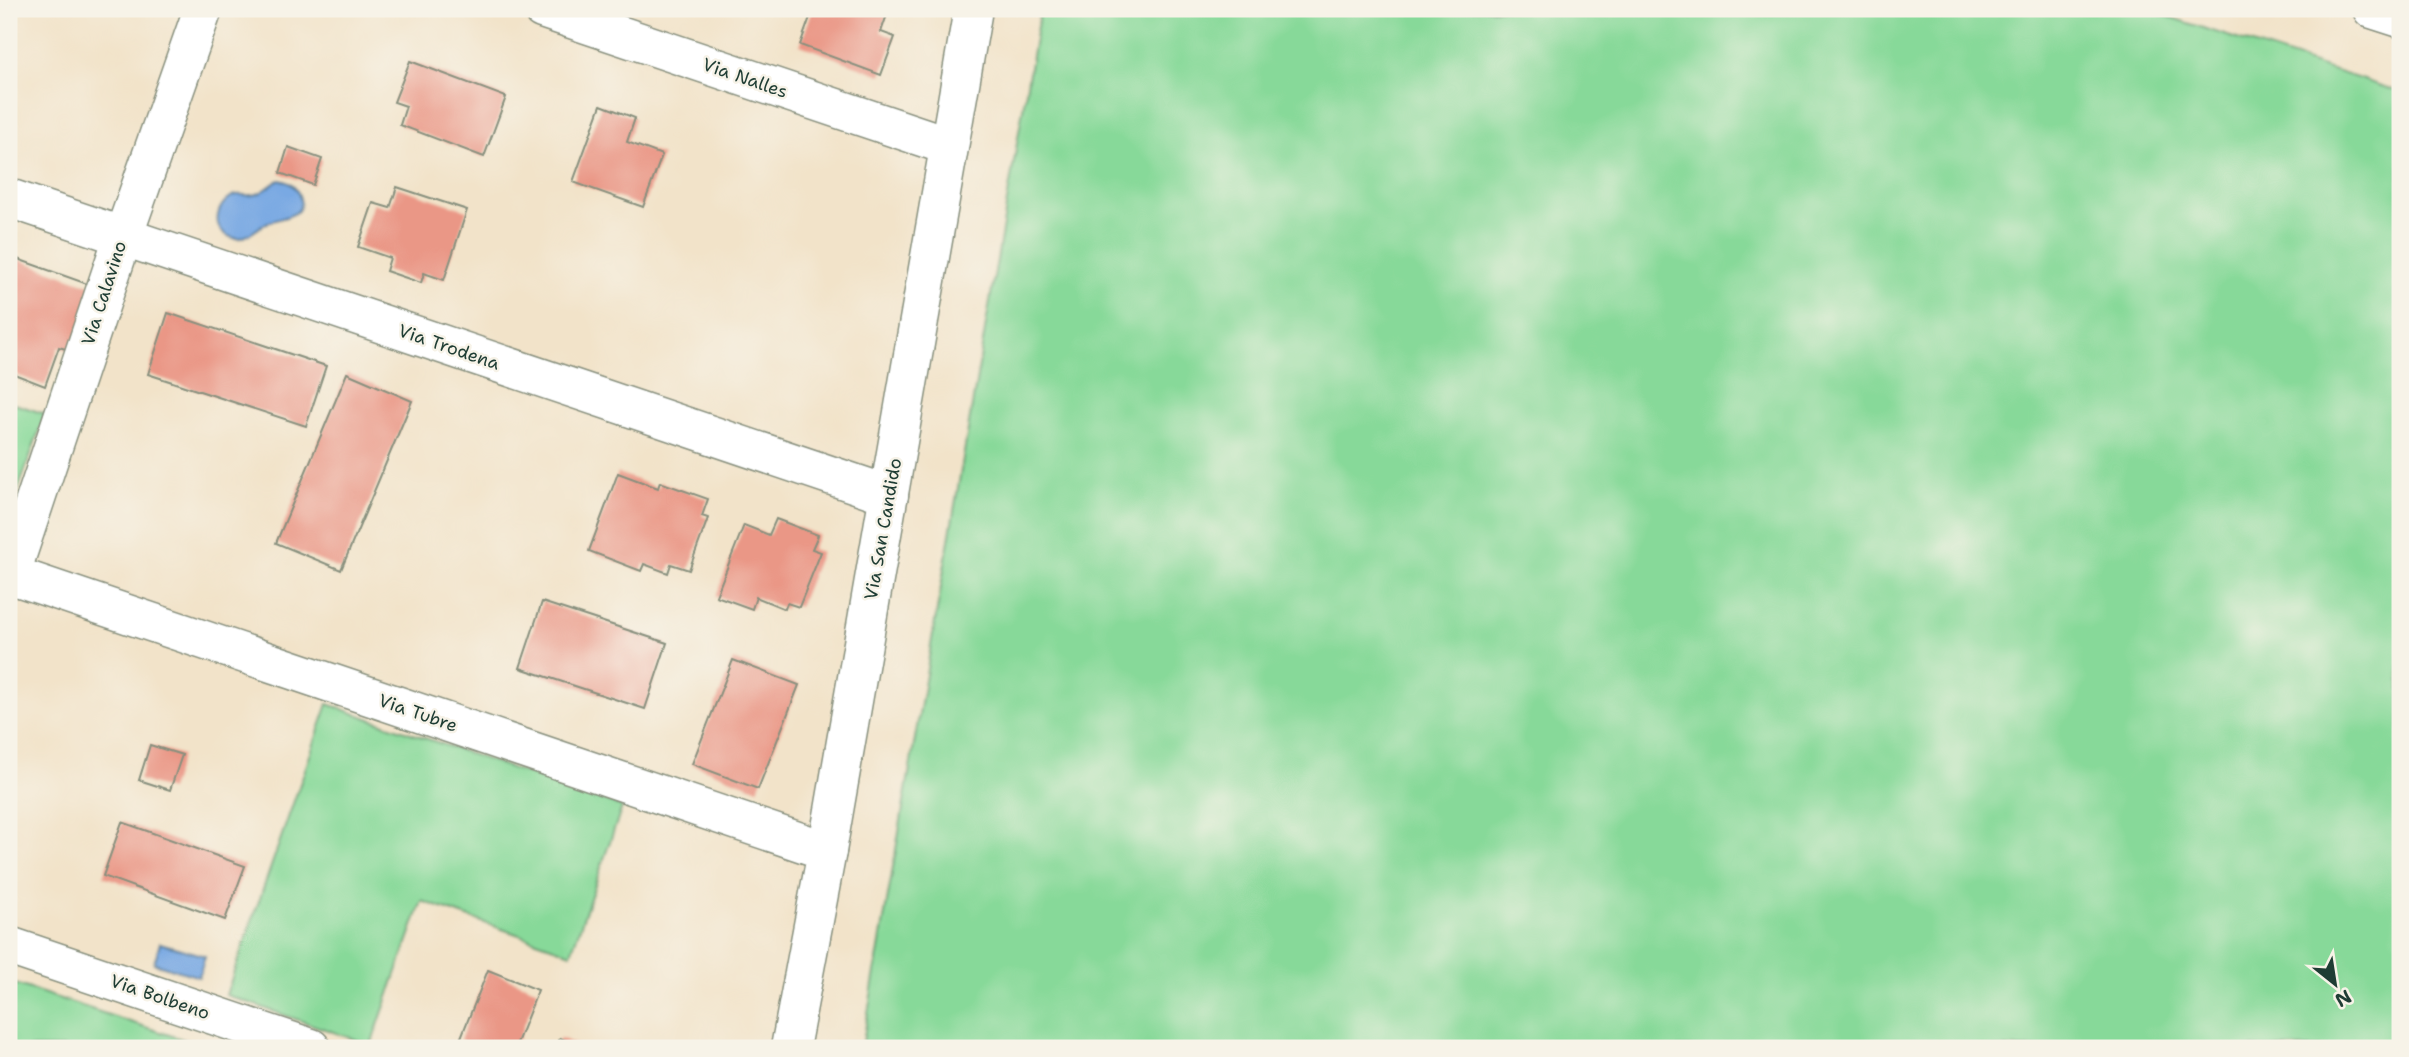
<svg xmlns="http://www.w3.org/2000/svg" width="2409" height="1057" font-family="'Shantell Sans',sans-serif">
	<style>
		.green { fill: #87d999; stroke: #538b66; stroke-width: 2 }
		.water { fill: #79a9e3; stroke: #4c738c; stroke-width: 2 }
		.building { fill: #ea9786 }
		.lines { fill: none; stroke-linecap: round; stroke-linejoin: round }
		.minor-casing { stroke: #88907e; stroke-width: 41 }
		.minor { stroke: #fff; stroke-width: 38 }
		.labels { text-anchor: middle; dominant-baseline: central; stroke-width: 5; stroke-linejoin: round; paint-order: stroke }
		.street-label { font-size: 18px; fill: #1f3d34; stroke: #f7f3e8 }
	</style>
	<rect width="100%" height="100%" fill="#f7f3e8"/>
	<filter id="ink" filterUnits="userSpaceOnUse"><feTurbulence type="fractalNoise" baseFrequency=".0143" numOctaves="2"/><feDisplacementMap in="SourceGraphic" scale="14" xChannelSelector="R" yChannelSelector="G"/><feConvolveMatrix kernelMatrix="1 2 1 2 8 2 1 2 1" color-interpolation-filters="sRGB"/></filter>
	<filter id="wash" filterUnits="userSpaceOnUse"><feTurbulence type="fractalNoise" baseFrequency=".00686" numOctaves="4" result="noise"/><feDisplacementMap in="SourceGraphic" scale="28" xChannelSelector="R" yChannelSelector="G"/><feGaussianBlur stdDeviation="1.57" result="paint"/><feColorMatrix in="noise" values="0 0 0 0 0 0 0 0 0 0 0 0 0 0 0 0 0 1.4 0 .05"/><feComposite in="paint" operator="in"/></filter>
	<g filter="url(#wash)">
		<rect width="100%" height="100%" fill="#f2e3c9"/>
		<g class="green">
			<polygon points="1040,9 2145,9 2400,92 2400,1048 862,1048"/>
			<polygon points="9,402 45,414 9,516"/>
			<polygon points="328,704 622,807 571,953 422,901 371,1045 226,995"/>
			<polygon points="9,982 209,1048 9,1048"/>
		</g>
		<g class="water">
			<path d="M280 180C287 181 293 184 297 191 311 218 281 216 267 223 253 230 241 247 224 233 222 231 219 228 218 224 216 215 220 206 227 200 238 190 245 198 257 194 265 192 272 183 280 180Z"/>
			<polygon points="160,943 205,956 199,977 154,963"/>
		</g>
		<g id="blocks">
			<g class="building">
				<polygon points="813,9 889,9 881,32 895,37 881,75 800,45"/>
				<polygon points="410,61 506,97 484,157 400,125 406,106 394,102"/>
				<polygon points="601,105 635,118 627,142 662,155 643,207 573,182"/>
				<polygon points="288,147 322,159 313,185 280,173"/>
				<polygon points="397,187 467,210 444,280 424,273 421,283 386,271 390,258 358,247 373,203 390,208"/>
				<polygon points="9,256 96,287 72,351 59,347 45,386 9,372"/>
				<polygon points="168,313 326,366 306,426 148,374"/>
				<polygon points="347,373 412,401 341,570 276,543"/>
				<polygon points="618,473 658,488 660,482 708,499 702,516 708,518 689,570 671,564 668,573 644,564 641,571 589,551"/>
				<polygon points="776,519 818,535 812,549 821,552 799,607 787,603 785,609 756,597 752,609 716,596 744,525 769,535"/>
				<polygon points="542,602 667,643 645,709 520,668"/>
				<polygon points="733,660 799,685 758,789 692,764"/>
				<polygon points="150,745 182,755 170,790 139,780"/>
				<polygon points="122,822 245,866 225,920 103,876"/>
				<polygon points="488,970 538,990 515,1048 502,1045 500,1048 480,1048 460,1040"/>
				<polygon points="560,1038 584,1048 556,1048"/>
			</g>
		</g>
	</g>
	<g filter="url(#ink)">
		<use href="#blocks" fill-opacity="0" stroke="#88907e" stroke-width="2"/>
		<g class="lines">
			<defs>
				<g id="minor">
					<polyline points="542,9 949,146"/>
					<polyline points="2372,9 2400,18"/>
					<polyline points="9,198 889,495"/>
					<polyline points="9,574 827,851"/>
					<polyline points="9,579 123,237 203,9"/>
					<polyline points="9,946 311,1048"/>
					<polyline points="790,1048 827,851 973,9"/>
				</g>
			</defs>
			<use href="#minor" class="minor-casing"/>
			<use href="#minor" class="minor"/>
		</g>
	</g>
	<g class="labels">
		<g class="street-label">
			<text transform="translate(745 78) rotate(19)">Via Nalles</text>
			<text transform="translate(104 293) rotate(-72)">Via Calavino</text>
			<text transform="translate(449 347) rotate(19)">Via Trodena</text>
			<text transform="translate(883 529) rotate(-80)">Via San Candido</text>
			<text transform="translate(418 713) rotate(19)">Via Tubre</text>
			<text transform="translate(160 997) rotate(19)">Via Bolbeno</text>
		</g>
	</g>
	<rect width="2409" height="1057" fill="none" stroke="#f7f3e8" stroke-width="35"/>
	<g transform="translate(2335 984) rotate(150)" stroke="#f7f3e8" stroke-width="5" paint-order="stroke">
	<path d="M0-5L12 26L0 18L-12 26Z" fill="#1f3d34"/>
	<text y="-10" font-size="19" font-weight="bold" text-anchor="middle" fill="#1f3d34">N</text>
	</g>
</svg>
